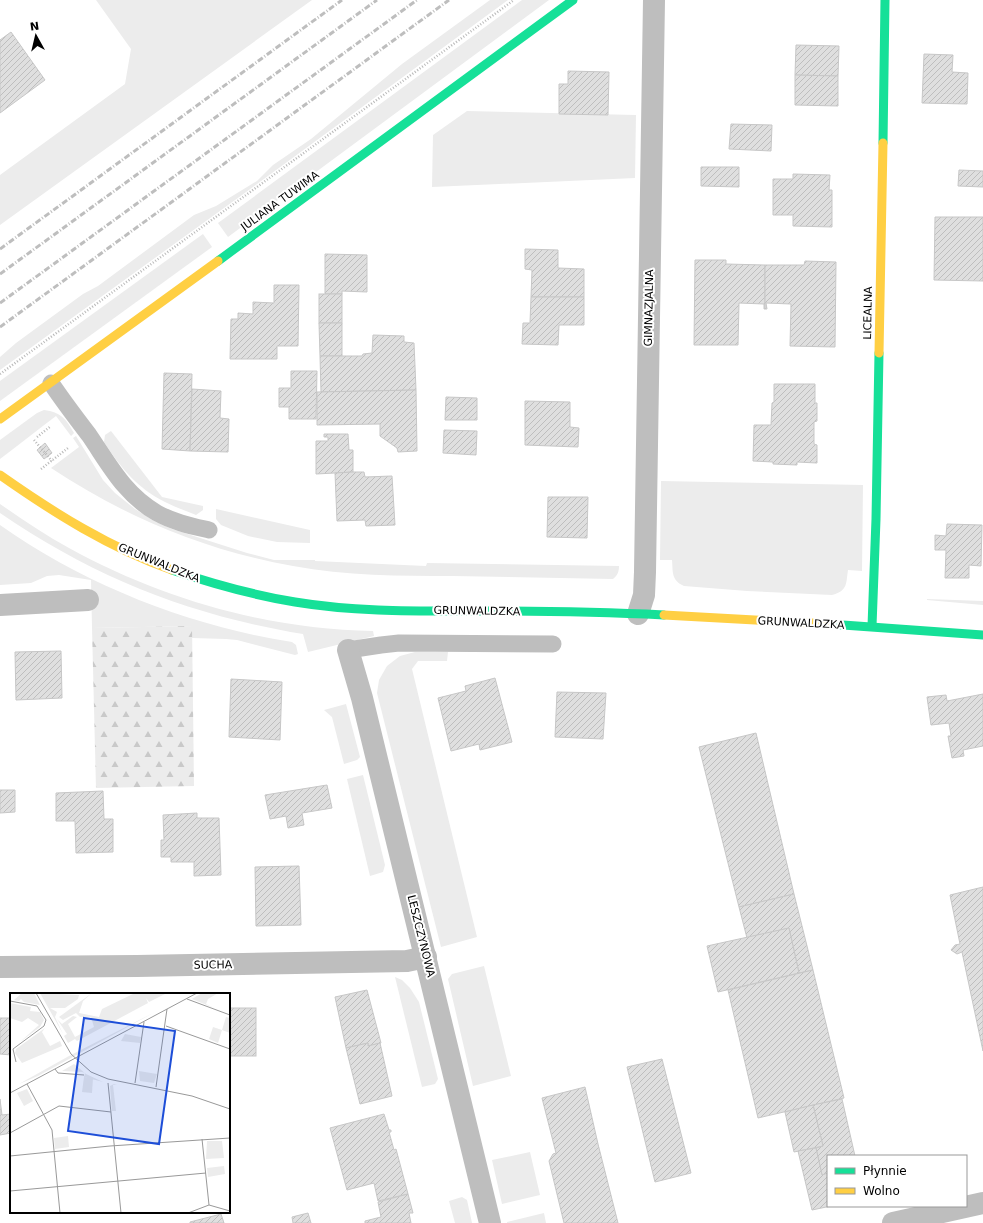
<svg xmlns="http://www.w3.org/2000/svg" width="983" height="1223" font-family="'DejaVu Sans',sans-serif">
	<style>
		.grass { fill: #ececec }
		.forest { fill: url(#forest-firs) }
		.building { fill: url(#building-hatch); stroke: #c7c7c7 }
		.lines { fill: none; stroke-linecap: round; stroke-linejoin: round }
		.path { stroke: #b9b9b9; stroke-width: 2.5; stroke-dasharray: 1 2; stroke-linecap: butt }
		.lane { stroke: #bebebe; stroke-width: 17 }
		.street { stroke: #bebebe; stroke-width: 22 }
		.fast { stroke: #16e098; stroke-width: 9 }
		.slow { stroke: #ffcf43; stroke-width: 9 }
		.rail { stroke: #bebebe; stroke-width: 3; stroke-dasharray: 6 2 1 2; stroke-linecap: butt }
		.labels { text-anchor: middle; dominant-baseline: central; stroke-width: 4; stroke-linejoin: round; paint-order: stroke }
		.street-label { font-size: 11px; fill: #000; stroke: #fff }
		.inset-road { fill: none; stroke: #999; stroke-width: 1 }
		.view { fill: #1d4ed8; fill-opacity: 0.15; stroke: #1d4ed8; stroke-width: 2 }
		.inset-edge { fill: none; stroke: #000; stroke-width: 2 }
	</style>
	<defs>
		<pattern id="forest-firs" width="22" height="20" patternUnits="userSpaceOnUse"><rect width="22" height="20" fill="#ececec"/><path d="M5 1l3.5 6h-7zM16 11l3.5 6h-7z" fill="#c9c9c9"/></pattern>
		<pattern id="building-hatch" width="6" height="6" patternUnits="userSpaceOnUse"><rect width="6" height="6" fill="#dfdfdf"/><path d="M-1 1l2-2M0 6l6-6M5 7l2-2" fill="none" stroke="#bebebe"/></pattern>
	</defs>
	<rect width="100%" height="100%" fill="#fff"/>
	<g class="grass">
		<polygon points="96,0 312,0 0,225 0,175 125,84 131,49"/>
		<polygon points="490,0 508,0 242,195 0,370 0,357 16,343 83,294 98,286 194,215 216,206 257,181 273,165 311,139 402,64"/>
		<polygon points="522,0 549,0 228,237 218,223"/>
		<polygon points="467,111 636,115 635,178 432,187 433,135"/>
		<polygon points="203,234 212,247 0,401 0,381"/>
		<path d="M44 410C61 412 66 419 74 433L71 436 56 416C37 430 19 445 0 459V440L37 413Z"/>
		<path d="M111 431 162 497 203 506V510L196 515C186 511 175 507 165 502 137 488 121 468 104 442L105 435Z"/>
		<path d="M76 436 103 480 115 493 135 509 156 522 172 529 247 553 274 560H315V561L426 566 427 563 619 566C619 571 618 575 613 579 560 578 506 577 453 576 400 576 346 576 293 566 204 550 127 518 51 468L79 447 73 438Z"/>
		<path d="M661 481 863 485 862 571 848 570C846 583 848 591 832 595L747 591 684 586C671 580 673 572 672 560H660Z"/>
		<path d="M0 504C22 519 45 535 69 548 162 599 266 629 373 631L374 636 308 652 303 634C189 615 95 578 0 513Z"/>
		<polygon points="216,509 310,530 310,543 277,542 248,536 221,525 216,519"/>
		<path d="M0 525C85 585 189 626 292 642L296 645 298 654 295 655 237 640 226 639 192 638V626L92 628 91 580 59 575 47 576 31 583 0 585Z"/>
		<polygon points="927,599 983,601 983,605 927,600"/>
		<polygon points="415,652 448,652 447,661 418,661 412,669 477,937 441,947 377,693 379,680 387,666 400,656"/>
		<polygon points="346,704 360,757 357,760 344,764 332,717 324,710"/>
		<polygon points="363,775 385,865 383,872 370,876 347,779"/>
		<polygon points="484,966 511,1076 473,1086 448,979 452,974"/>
		<polygon points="395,977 402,980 410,988 419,1002 438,1079 435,1084 422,1087"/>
		<polygon points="530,1152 540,1195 502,1204 492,1160"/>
		<polygon points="462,1197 467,1200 472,1223 455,1223 449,1201"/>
		<polygon points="544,1213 546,1223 507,1223 507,1222"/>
	</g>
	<polygon class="forest" points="192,626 194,786 96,788 92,628"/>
	<g class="building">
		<polygon points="11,32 45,80 0,113 0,40"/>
		<polygon points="796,45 839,46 838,76 795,75"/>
		<polygon points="924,54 953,55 952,72 968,73 967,104 922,103"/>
		<polygon points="568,71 609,72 608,115 559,114 559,84 568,84"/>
		<polygon points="795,75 838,76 838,106 795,105"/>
		<polygon points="731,124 772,125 771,151 729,149"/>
		<polygon points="701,167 739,167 739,187 701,186"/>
		<polygon points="959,170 983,171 983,187 958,186"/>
		<polygon points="793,174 830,175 829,190 832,190 832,227 793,226 793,215 773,215 773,179 793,179"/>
		<polygon points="935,217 983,217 983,281 934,280"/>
		<polygon points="525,249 558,250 558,268 584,269 584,297 531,297 532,270 525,269"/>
		<polygon points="325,254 367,255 367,292 342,291 342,294 325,294"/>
		<polygon points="695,260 726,260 726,264 765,265 765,309 764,309 764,304 739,303 738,345 694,345"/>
		<polygon points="805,261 836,262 835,347 790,346 791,304 766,303 767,309 765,309 765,265 804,265"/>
		<polygon points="274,285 299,285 298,346 277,346 277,359 230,359 231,319 238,319 238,313 253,314 253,302 274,303"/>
		<rect x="319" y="294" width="23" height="29"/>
		<polygon points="531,297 584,297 584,325 559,325 558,345 522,344 523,323 530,323"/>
		<polygon points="319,323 342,323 342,356 320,356"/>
		<polygon points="373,335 404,336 404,342 414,343 416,390 321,392 320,356 362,356 363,354 372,353"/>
		<polygon points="291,371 317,371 316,419 289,419 289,407 279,407 279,388 291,388"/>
		<polygon points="164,373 192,374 190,451 162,449"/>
		<polygon points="774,384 815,384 815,403 817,403 817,421 814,422 814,444 817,445 817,463 797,462 797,465 773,464 773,462 753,461 754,425 771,425 772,403 774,402"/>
		<polygon points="192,389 221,391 220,418 229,419 228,452 190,451"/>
		<polygon points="416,390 417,451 398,452 397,448 380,436 380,424 317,425 317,392"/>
		<polygon points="446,397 477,398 477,420 445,420"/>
		<polygon points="525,401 570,402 570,427 579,428 578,447 525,445"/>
		<polygon points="444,430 477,431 476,455 443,453"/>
		<polygon points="324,434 348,434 349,450 353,450 353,472 316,474 316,441 328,441 328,437 324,437"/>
		<polygon points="45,443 52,453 44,459 37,450"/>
		<polygon points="353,472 364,472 365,477 392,476 395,525 366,526 365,520 337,521 335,473"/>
		<polygon points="548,497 588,497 587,538 547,537"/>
		<polygon points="947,524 982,525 981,566 969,565 969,578 945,578 946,550 935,550 935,535 946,536"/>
		<polygon points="61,651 62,698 16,700 15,652"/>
		<polygon points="495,678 512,742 480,750 479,744 451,751 438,698 466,691 465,686"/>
		<polygon points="231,679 282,682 280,740 229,737"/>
		<polygon points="557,692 606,693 603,739 555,737"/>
		<polygon points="983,694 983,746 963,750 964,756 952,758 948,736 951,736 949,723 931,725 927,697 946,695 947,701"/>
		<polygon points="756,733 794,894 739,907 699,747"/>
		<polygon points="327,785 332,808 302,813 304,825 288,828 286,816 270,819 265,795"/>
		<polygon points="0,790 15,790 15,812 0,813"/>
		<polygon points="103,791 104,819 113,819 113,852 76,853 75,821 56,821 56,793"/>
		<polygon points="197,813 197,818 219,818 221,875 194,876 194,862 171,862 171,857 161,857 161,840 164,840 163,815"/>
		<polygon points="299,866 301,925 256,926 255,867"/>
		<polygon points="983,887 983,1051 962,952 957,954 951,950 955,945 960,944 950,895"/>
		<polygon points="794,894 813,970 799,973 789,928 747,938 739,907"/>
		<polygon points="789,928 799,973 718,992 707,946"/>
		<polygon points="813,970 844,1098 758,1118 728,990"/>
		<polygon points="367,990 381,1043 368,1046 368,1043 346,1048 335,997"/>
		<rect x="229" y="1008" width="27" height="48"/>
		<polygon points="0,1018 11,1018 11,1055 0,1054"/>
		<polygon points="368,1043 368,1046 380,1043 392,1096 360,1104 346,1048"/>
		<polygon points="662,1059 691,1173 655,1182 627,1067"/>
		<polygon points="585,1087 598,1144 618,1223 564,1223 549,1161 553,1154 556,1153 542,1098"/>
		<polygon points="0,1099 2,1115 11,1114 11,1133 0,1135"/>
		<polygon points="842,1099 855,1156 828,1156 828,1173 822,1175 816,1148 823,1146 813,1105"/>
		<polygon points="813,1105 823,1146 794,1152 785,1112"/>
		<polygon points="384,1114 389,1130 391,1130 391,1132 389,1132 394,1150 396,1149 408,1194 378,1201 374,1183 347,1190 330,1128"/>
		<polygon points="816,1148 822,1175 828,1173 828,1206 831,1206 812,1210 798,1151"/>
		<polygon points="408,1194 413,1213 409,1213 411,1223 365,1223 365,1221 381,1217 378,1202"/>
		<polygon points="308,1213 311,1223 293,1223 292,1217"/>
		<polygon points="221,1214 224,1223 190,1223 190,1222"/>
	</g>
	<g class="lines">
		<g class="path">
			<polyline points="0,374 514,0"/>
			<polyline points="37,437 51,426"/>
			<polyline points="34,440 52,461"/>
			<polyline points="41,469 68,448"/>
		</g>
		<g class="lane">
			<path d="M51 383C63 401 76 418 89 435 109 464 124 494 157 513 173 522 192 526 209 530"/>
			<polyline points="348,650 381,645 399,643 553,644"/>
		</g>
		<g class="street">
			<polyline points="0,605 88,600"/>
			<polyline points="638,614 644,595 645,572 654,0"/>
			<polyline points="348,650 362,698 490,1223"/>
			<polyline points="0,967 137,966 407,961 426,957"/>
			<polyline points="893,1223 983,1203"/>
		</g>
		<g class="fast">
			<polyline points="883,143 885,0"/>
			<polyline points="218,261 573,0"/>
			<path d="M172 570C213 584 253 595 295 602 355 612 416 611 477 611 539 611 602 612 664 615"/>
			<polyline points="829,624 983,635"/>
			<polyline points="872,626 876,519 879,353"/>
		</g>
		<g class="slow">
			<polyline points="879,353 883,143"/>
			<polyline points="0,419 218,261"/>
			<path d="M0 475C54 513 110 548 172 570"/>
			<polyline points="664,615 829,624"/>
		</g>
		<g class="rail">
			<polyline points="0,249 342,0"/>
			<polyline points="0,274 377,0"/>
			<polyline points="0,303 417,0"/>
			<polyline points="0,327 449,0"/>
		</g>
	</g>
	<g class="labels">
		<g class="street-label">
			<text transform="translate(280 201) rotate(-36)">JULIANA TUWIMA</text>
			<text transform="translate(649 308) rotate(-89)">GIMNAZJALNA</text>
			<text transform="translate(868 313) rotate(-89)">LICEALNA</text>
			<text transform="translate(159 563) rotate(22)">GRUNWALDZKA</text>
			<text transform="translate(477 611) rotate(1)">GRUNWALDZKA</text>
			<text transform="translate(801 623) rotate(3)">GRUNWALDZKA</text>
			<text transform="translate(421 936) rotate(76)">LESZCZYNOWA</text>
			<text transform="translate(213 965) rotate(-1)">SUCHA</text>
		</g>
	</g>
	<g transform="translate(10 993)">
		<rect width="220" height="220" fill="#fff"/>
		<path d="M12 0H24L30 12 14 9 11 6 9 8 4 7ZM30 0 69 2 68 6 55 15H40L47 19 45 24 53 41ZM82 0 73 8 69 20 89 24 92 16 125 0H157L139 9 136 5 138 10 67 48 65 46 58 50 54 43 57 41 47 26 52 31 63 23 67 24 58 31 65 44 84 34 81 24H70L66 20 53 27 49 24ZM192 0H208L198 6 196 11 204 15 182 6ZM0 10 21 14 20 18 30 19 34 27 30 34 10 49 29 32 18 25 12 29 0 25ZM145 19 28 83 9 91 59 63ZM216 24 220 25V40L212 37 208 50 199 46 203 34 212 37ZM35 35 32 39 40 53 50 48 52 53 12 70 5 60 6 56ZM115 41 131 44 130 50 111 48ZM64 71 76 81 93 89 74 84 75 80 72 79 52 78ZM129 78 147 81 144 90 130 88ZM104 91H107L103 92 106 118H102L100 93ZM17 96 23 108 14 113 7 100ZM58 143 59 154 45 156 44 145ZM197 148H212L214 165 196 166ZM214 173 215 181 198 184 197 175Z" fill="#ececec"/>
		<path d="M74 84 83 85 82 100 72 99Z" fill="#ececec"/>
		<path class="inset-road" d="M26 0 61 61 81 79 98 86 182 103 220 116M177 6 220 22M0 8 27 13 36 27 34 33 3 56 6 69M156 33 220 56M45 76 48 80 74 82M98 90 111 220M125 90 134 29M17 91 42 137 50 220M146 94 157 16M0 100 187 0M0 140 49 113 101 119M192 146 199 212M0 163 100 153 220 145M0 198 196 180M178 220 199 212 220 218"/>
		<path class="view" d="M74 25 165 38 149 151 58 138Z"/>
		<rect width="220" height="220" class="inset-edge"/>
	</g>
	<rect x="827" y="1155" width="140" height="52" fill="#ffffff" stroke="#999999"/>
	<rect x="835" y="1168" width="20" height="6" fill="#16e098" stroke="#999999"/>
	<text x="863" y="1175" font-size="12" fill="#000000">Płynnie</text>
	<rect x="835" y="1188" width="20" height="6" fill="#ffcf43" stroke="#999999"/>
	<text x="863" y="1195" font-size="12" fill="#000000">Wolno</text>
	<g transform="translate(36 36) rotate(352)" stroke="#ffffff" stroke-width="3" paint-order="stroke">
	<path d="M0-3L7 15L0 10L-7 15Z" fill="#000000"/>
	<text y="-6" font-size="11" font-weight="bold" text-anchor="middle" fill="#000000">N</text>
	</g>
</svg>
